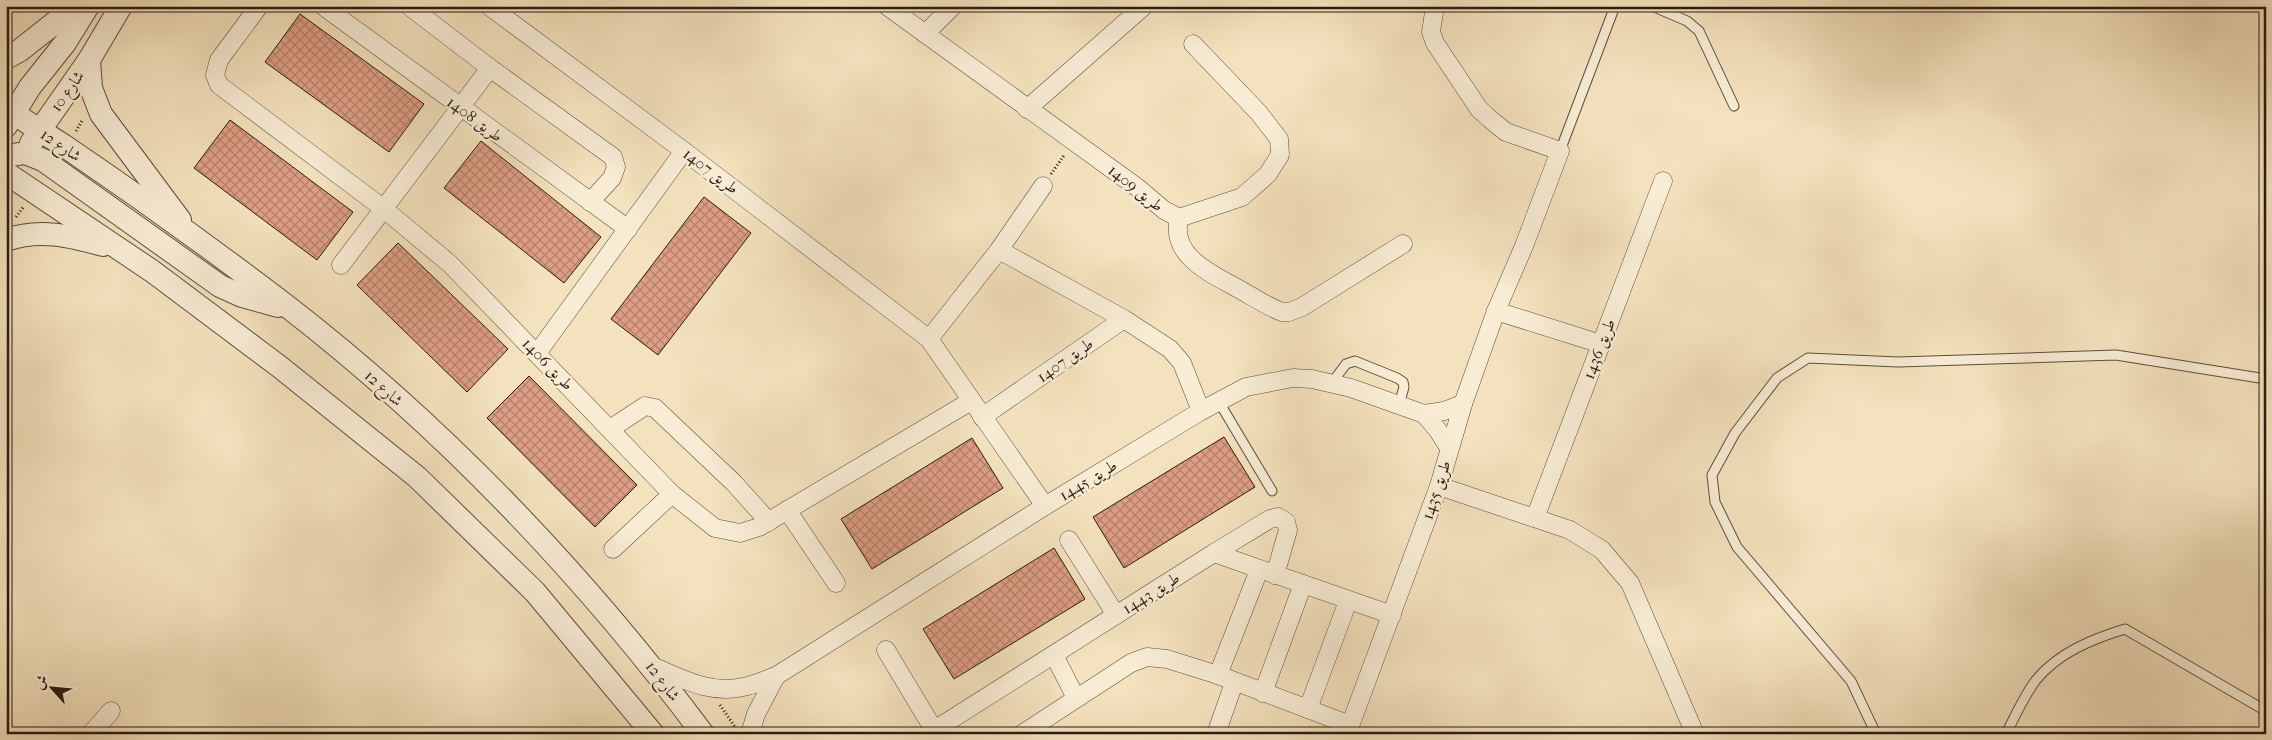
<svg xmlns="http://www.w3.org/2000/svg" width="2272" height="740" font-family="'IM FELL French Canon',Amiri,serif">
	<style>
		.building { fill: url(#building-cross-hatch); stroke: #291b10 }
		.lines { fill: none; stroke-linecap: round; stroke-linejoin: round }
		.service-casing { stroke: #5c4d3c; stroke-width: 11 }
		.minor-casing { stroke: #5c4d3c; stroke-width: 19 }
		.tertiary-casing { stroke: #5c4d3c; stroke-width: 24 }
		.path { stroke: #291b10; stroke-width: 3; stroke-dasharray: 1 2.5; stroke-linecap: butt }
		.service { stroke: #f8ecd5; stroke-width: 9 }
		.minor { stroke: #f8ecd5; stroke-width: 18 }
		.tertiary { stroke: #f8ecd5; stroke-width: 22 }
		.labels { text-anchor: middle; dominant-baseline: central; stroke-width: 4.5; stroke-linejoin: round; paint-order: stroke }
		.street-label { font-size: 16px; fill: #291b10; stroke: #f8ecd5 }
	</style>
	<defs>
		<pattern id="building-cross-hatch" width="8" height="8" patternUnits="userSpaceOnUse" patternTransform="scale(1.25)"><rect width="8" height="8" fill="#de9e84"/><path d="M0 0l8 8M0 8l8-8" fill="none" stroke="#b4806b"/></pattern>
	</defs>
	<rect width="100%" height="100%" fill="#f4e2be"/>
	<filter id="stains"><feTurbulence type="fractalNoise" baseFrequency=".004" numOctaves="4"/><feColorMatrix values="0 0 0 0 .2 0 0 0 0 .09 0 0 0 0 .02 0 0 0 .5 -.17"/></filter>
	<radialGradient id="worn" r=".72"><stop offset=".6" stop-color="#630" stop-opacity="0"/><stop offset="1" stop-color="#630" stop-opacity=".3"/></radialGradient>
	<g class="building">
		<polygon points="300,14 424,104 389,152 265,62"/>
		<polygon points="230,120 353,212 317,260 194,168"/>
		<polygon points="481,141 601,237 564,283 444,188"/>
		<polygon points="704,197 751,233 658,355 611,319"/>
		<polygon points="398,243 508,349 467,392 357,285"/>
		<polygon points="529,376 637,485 595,527 487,418"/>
		<polygon points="1224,437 1255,487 1124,568 1093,517"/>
		<polygon points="972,438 1003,488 872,569 841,519"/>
		<polygon points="1054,548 1085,599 954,679 923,629"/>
	</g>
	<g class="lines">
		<defs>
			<g id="service">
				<polyline points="1652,6 1687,21 1699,31 1734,106"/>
				<polyline points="1560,151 1615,6"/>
				<polyline points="1331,384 1346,364 1355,361 1397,378 1403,382 1404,387 1399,405"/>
				<polyline points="1219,402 1272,491"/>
				<polyline points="1876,734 1851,681 1737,547 1715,502 1712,475 1735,433 1777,378 1808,358 1898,362 2116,355 2266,379"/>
				<path d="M2006 734C2015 716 2024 696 2036 680 2058 653 2092 639 2125 629L2266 711"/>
			</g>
			<g id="minor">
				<polyline points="259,6 219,60 215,75 219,85 384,209 450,264 672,494 715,528 740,533 759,527 971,401"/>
				<polyline points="323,6 628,229"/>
				<polyline points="409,6 490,68 613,157 616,167 612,178 590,202"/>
				<polyline points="489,6 684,151 929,339 1045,506"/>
				<polyline points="887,6 1138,188 1164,210 1179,218 1242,197 1268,174 1280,155 1279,139 1258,112 1193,44"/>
				<polyline points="925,34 953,6"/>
				<polyline points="1027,109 1144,6"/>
				<path d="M1179 218C1170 256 1210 273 1237 288 1252 296 1266 306 1282 312H1289L1302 307 1403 244"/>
				<polyline points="999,250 1124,319 1170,349 1182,363 1201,411"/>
				<polyline points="341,265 490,68"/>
				<polyline points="1496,311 1601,344"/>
				<polyline points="929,339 999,250 1043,186"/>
				<polyline points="538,352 684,151"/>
				<polyline points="1424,414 1444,411 1463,404"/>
				<polyline points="982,417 1124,319"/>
				<polyline points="610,429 645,406 655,408 734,483 769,522"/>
				<polyline points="1439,486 1570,530 1602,550 1630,583 1695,734"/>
				<polyline points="787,510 836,583"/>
				<polyline points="1535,518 1663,181"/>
				<polyline points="1069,540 1116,615"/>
				<polyline points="613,549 672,494"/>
				<polyline points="1214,553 1270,519 1278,517 1286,522 1288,530 1275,575"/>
				<polyline points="1259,570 1218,675 1350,725"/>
				<polyline points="886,650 934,730"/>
				<polyline points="1054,655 1076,698"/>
				<path d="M652 666C681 678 710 695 743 687 754 685 765 680 776 676L1045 506 1201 411 1246 387 1293 378 1312 379 1351 388 1424 414 1437 429 1449 448"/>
				<polyline points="1263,693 1303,584"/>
				<polyline points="1308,709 1348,601"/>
				<polyline points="91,734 111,711"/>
				<polyline points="750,734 756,714 776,676"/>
				<polyline points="928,734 1214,553 1392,615"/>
				<polyline points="1022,734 1131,663 1147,657 1167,659 1218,675"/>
				<polyline points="1216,734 1234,683"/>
				<polyline points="1347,734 1439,486 1463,404 1496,311 1524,246 1560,151 1506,132 1491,120 1479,109 1435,43 1431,32 1435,6"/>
			</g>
			<g id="tertiary">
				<polyline points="6,58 19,51 76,6"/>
				<polyline points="89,60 91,88 101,114 180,220"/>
				<path d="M6 108C26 122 46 134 66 147 141 198 216 252 288 307 444 428 585 576 703 734"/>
				<polyline points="6,126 30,87 65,43 88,6"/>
				<polyline points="31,143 89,60 121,6"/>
				<polyline points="6,156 25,153 43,160 220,286 242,296 278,306"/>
				<polyline points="6,173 152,271 280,367 417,477 535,592 653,734"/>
				<path d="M6 240C40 228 70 236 103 245"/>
			</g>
		</defs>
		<use href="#service" class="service-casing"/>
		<use href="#minor" class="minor-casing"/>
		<use href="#tertiary" class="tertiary-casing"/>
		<g class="path">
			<polyline points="76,131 83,119"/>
			<polyline points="1051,174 1065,154"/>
			<polyline points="16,217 24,206"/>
			<polyline points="720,705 735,727"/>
		</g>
		<use href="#service" class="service"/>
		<use href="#minor" class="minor"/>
		<use href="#tertiary" class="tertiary"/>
	</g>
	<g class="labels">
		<g class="street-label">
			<text transform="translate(67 91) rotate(-55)">شارع 10</text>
			<text transform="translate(475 119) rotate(36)">طريق 1408</text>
			<text transform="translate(61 145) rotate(34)">شارع 12</text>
			<text transform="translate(711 171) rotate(37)">طريق 1407</text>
			<text transform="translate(1136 188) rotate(38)">طريق 1409</text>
			<text transform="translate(1599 349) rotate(-69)">طريق 1436</text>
			<text transform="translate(1065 360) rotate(-35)">طريق 1407</text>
			<text transform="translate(548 364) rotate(46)">طريق 1406</text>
			<text transform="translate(384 388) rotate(42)">شارع 12</text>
			<text transform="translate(1088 480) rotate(-31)">طريق 1445</text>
			<text transform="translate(1436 490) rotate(-72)">طريق 1435</text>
			<text transform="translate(1151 593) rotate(-32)">طريق 1443</text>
			<text transform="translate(663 681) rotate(53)">شارع 12</text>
		</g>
	</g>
	<rect width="2272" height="740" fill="none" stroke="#f4e2be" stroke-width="25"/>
	<rect x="8" y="8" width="2257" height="725" fill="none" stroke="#291b10" stroke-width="2.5"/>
	<rect x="12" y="12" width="2247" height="715" fill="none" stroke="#291b10"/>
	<g transform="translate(52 688) rotate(297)" stroke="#f8ecd5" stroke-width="4" paint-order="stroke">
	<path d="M0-4L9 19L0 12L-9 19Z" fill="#291b10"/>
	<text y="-8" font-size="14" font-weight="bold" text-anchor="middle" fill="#291b10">ش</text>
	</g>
	<rect width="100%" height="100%" filter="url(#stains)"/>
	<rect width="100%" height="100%" fill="url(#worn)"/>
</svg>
